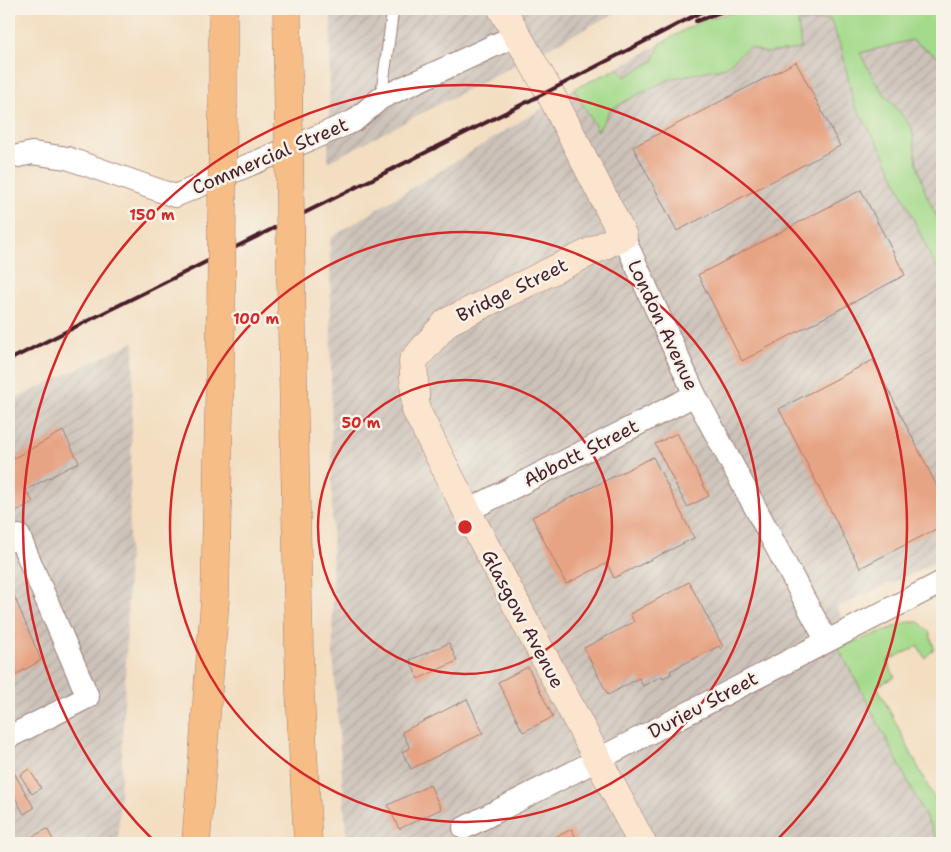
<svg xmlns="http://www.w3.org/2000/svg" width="951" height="852" font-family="'Shantell Sans',sans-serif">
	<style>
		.industrial { fill: url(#industrial-furrows) }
		.green { fill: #a4da8b; stroke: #777c5b }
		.building { fill: #e7a485 }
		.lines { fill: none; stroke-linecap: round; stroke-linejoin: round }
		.lane-casing { stroke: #9e7e76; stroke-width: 13 }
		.street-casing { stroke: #9e7e76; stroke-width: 24 }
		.secondary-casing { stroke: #9e7e76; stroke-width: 29 }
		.highway-casing { stroke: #9e7e76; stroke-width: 29 }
		.lane { stroke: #fff; stroke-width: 11 }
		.street { stroke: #fff; stroke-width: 22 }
		.secondary { stroke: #fbe5cf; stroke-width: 28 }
		.highway { stroke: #f6be86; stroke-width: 28 }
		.rail { stroke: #4a1f2b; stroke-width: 4 }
		.highway-bridge-casing { stroke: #9e7e76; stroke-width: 29; stroke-linecap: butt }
		.highway-bridge { stroke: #f6be86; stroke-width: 28 }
		.ring { fill: none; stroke: #d62828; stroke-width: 2.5 }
		.labels { text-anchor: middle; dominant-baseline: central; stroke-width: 5; stroke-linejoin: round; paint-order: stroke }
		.street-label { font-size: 19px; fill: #4a1f2b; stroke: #f7f3e8 }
		.centre { fill: #d62828; stroke: #f7f3e8; stroke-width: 2.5 }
		.ring-label { font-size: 15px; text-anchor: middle; font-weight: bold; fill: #d62828; stroke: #f7f3e8; stroke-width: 5; stroke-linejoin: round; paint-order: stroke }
	</style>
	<defs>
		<pattern id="industrial-furrows" width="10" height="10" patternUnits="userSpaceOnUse" patternTransform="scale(1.25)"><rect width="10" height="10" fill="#ccc2b9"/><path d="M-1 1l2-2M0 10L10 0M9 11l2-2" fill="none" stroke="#b1a69f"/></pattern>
	</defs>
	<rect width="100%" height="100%" fill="#f7f3e8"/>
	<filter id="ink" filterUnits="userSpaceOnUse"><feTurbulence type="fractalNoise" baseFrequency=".02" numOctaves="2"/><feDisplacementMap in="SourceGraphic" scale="10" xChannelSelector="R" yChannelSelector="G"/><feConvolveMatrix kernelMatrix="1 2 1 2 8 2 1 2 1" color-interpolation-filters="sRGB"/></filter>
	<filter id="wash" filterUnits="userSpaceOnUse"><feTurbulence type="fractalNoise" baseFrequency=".0096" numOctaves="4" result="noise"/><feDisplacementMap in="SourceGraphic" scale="20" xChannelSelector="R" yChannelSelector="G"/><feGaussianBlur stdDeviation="1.12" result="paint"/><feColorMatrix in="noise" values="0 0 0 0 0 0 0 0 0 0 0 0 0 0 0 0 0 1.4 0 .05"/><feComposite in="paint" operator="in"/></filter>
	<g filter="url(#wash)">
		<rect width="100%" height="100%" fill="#f3dec1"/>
		<g class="industrial">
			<polygon points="331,9 623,9 328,162"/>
			<polygon points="746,9 942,9 942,560 837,607 942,818 942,843 347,843 333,654 330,238 574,89 618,68 702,20"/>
			<polygon points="134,342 126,661 118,843 9,843 9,402"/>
		</g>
		<g class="green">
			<polygon points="746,9 942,9 942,60 912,40 860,53 876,83 912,128 917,164 926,194 942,228 942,272 934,264 884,154 854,104 842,50 830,19 798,22 801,49 765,53 749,47 726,67 670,79 635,96 610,110 598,131 574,89 618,68 625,77 653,61 660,44 702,20"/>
			<polygon points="908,622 919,622 930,633 934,649 925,658 918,646 887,661 895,677 877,686 942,814 942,843 939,843 864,695 838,648"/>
		</g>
		<g id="blocks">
			<g class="building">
				<polygon points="796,62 840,146 677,231 633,147"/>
				<polygon points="861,190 905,275 742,361 698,275"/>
				<polygon points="873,360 942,496 942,526 860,568 779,409"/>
				<polygon points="63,431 79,462 26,490 33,502 9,515 9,461"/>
				<polygon points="677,433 709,496 687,507 655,444"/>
				<polygon points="653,457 694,538 614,578 607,563 566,584 532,517"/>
				<polygon points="689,582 723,647 721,649 719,646 670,671 671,674 663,678 662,676 643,686 639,678 608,695 584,648 634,622 630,614"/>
				<polygon points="12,591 41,660 9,679 9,592"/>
				<polygon points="449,643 457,661 418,679 410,660"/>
				<polygon points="528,667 553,717 523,732 498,682"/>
				<polygon points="467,699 483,733 411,769 402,752 410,748 402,732"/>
				<polygon points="12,769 34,808 24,814 9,786 9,771"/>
				<polygon points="29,769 41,788 32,794 20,775"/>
				<polygon points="430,785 441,809 399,829 388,805"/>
				<polygon points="47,829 55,843 20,843"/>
				<polygon points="572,829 578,843 554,843 552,839"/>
			</g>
		</g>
	</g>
	<g filter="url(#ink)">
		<use href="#blocks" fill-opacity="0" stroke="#9e7e76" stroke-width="1"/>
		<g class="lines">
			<defs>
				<polyline id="lane" points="381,98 393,9"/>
				<g id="street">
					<polyline points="9,158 32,153 67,158 175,196 354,121 381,98 517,35"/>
					<polyline points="623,236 695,395 826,640"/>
					<polyline points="467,511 695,395"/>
					<polyline points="9,541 19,536 88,697 9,737"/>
					<path d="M464 828C624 747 783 663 942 582"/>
				</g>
				<polyline id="secondary" points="502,9 549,91 623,236 447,322 413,361 416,410 467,511 642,843"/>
				<g id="highway">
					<polyline points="287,9 288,75"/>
					<polyline points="223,106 223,9"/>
					<polyline points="291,281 300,693 308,843"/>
					<polyline points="196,843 215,600 221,318"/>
				</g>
			</defs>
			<use href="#lane" class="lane-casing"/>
			<use href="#street" class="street-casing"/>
			<use href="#secondary" class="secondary-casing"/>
			<use href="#highway" class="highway-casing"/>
			<use href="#lane" class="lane"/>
			<use href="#street" class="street"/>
			<use href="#secondary" class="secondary"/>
			<use href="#highway" class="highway"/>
			<g class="rail">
				<polyline points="696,21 729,9"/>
				<polyline points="9,360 549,91 707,9"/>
			</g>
			<defs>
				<g id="highway-bridge">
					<polyline points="288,75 291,281"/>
					<polyline points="221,318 223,106"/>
				</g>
			</defs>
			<use href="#highway-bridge" class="highway-bridge-casing"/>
			<use href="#highway-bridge" class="highway-bridge"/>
		</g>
	</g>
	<g class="ring">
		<circle cx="465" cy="527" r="147"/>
		<circle cx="465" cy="527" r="295"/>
		<path d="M155 842A442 442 0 1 1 775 842"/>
	</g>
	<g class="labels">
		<g class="street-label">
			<text transform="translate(270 156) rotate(-23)">Commercial Street</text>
			<text transform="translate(512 290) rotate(-26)">Bridge Street</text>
			<text transform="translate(663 325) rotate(65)">London Avenue</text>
			<text transform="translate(581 453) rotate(-27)">Abbott Street</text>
			<text transform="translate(523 619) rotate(62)">Glasgow Avenue</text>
			<text transform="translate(703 705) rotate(-28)">Durieu Street</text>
		</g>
	</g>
	<circle cx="465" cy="527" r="8" class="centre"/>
	<g class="ring-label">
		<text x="152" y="220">150 m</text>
		<text x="256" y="324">100 m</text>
		<text x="361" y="428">50 m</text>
	</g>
	<rect width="951" height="852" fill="none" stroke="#f7f3e8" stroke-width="30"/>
</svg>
